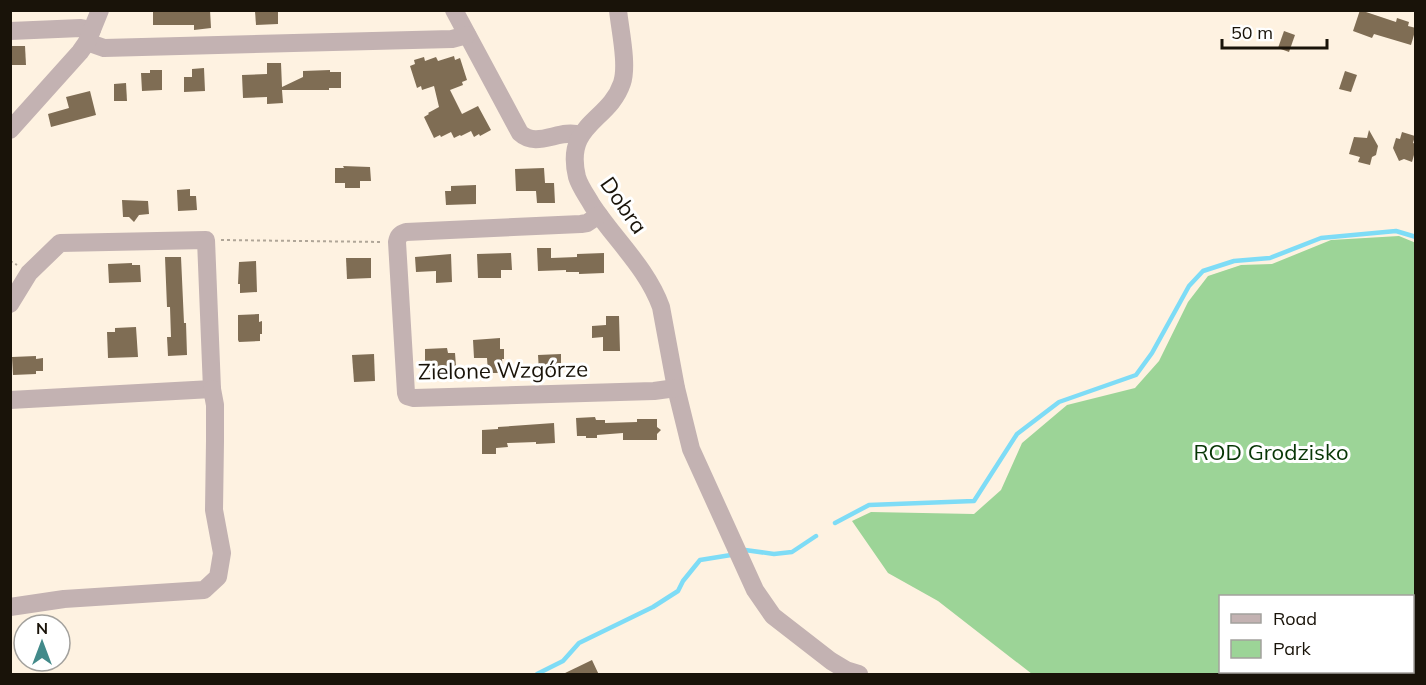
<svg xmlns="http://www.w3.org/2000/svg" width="1426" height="685" font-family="Mulish,sans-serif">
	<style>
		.green { fill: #9cd497; fill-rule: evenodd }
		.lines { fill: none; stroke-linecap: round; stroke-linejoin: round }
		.stream { stroke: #7edcf6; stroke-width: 4.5 }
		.building { fill: #7f6d54 }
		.path { stroke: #b0a698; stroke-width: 2; stroke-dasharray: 3 3; stroke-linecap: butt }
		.minor { stroke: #c3b2b2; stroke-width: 18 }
		.labels { text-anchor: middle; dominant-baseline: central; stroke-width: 6; stroke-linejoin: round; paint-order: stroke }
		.street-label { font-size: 22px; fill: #191309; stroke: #fff }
		.park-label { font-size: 22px; fill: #073605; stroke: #fff }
	</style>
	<rect width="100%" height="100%" fill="#fef2e1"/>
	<path class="green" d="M1399 236 1416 243 1415 674H1032L938 601 888 573 852 521 871 512 974 514 1001 490 1022 443 1067 405 1135 388 1159 361 1188 302 1208 276 1241 265 1272 264 1331 240ZM1220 596H1412V672H1220Z"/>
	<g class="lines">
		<g class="stream">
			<polyline points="835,523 869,505 974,501 1017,434 1059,402 1136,375 1152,353 1189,286 1203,271 1234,261 1270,258 1321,238 1396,231 1416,237"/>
			<polyline points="745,550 774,554 792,552 816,536"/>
			<polyline points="537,674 563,661 579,643 653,607 678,591 683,581 700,560 731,555"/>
		</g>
	</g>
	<g class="building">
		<polygon points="153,10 210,10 211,28 194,30 194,25 153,25"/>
		<polygon points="278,10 278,24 256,25 255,11"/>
		<polygon points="1360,10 1396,22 1397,18 1409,22 1408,26 1416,28 1411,45 1374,34 1372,38 1353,31"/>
		<polygon points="1284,31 1295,35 1289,52 1278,48"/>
		<polygon points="10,46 25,46 26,65 10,65"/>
		<polygon points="454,56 455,60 460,58 467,80 462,82 463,85 450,90 462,114 478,106 491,130 480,136 479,134 474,137 471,131 461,136 460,135 454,138 451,132 441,137 440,135 434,138 424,117 429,114 428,113 439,107 434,86 422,90 421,86 417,88 410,66 415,64 414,60 424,57 425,61 436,57 438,61"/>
		<polygon points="267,63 281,63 282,87 303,77 303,71 330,70 330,72 341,72 341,88 329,88 329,90 282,90 283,103 267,104 267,97 243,98 242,75 267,74"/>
		<polygon points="204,68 205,91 184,92 184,77 192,77 192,69"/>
		<polygon points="150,70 162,70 162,90 142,91 141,73 150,73"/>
		<polygon points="1345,71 1357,75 1351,92 1339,89"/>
		<polygon points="126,83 127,101 114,101 114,84"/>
		<polygon points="90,91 96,115 51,127 48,114 69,108 66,97"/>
		<polygon points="1369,130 1378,146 1376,155 1372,157 1370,165 1358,162 1360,157 1349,154 1354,137 1367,138"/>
		<polygon points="1402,132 1415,136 1413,143 1416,144 1416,148 1412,162 1404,159 1399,161 1393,148 1396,138 1400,139"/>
		<polygon points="343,166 370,167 371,181 360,181 360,188 345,188 345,183 335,183 335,168 344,168"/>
		<polygon points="544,168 545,183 554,183 555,203 537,203 536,191 516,191 515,169"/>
		<polygon points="476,185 476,204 446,205 445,191 451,191 451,186"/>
		<polygon points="190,189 190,196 196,196 197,210 178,211 177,190"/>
		<polygon points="122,200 148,201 149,214 139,215 134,222 129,217 123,217"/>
		<polygon points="537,248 551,248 551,258 577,257 577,254 604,253 604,273 579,274 579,272 566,272 566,270 538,271"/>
		<polygon points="511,253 512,270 501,270 501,278 478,278 477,254"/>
		<polygon points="451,254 452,282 436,283 436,271 416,272 415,257"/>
		<polygon points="165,257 181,257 184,323 186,323 187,355 168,356 167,337 171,337 170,307 167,307"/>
		<polygon points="346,258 371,258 371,278 347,279"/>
		<polygon points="256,261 257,292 240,293 240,284 238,284 239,262"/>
		<polygon points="132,263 132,265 140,265 141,282 109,283 108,264"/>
		<polygon points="259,314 259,322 262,321 262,334 260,334 260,341 239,342 238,340 238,315"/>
		<polygon points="606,316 619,316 620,351 603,351 603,337 592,338 592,326 606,325"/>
		<polygon points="136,327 138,357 108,358 107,332 115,332 115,328"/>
		<polygon points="500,338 500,349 504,349 504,359 502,359 503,373 488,373 487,358 474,358 473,340"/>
		<polygon points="447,348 448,353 455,353 456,366 449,366 449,371 425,372 425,349"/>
		<polygon points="374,354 375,381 354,382 352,355"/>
		<polygon points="561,354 561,371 539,372 538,355"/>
		<polygon points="36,356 36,359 43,358 43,371 36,371 36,374 13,375 12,357"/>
		<polygon points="595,417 596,420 605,420 605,423 637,422 637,419 657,419 657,427 661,430 657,434 657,440 623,440 623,433 597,435 597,438 586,438 586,436 577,436 576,418"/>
		<polygon points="554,423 555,443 536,444 536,442 507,443 508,447 496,448 496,454 482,454 482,430 498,429 498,427"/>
		<polygon points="592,660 599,675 561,675"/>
	</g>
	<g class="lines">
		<g class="path">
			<polyline points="221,240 381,242"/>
			<polyline points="10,261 17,265"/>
			<polyline points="1412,633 1416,633"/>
		</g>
		<g class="minor">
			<path d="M454 10 520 133C537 149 560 128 580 135"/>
			<path d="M618 10C620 30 628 65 622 83 609 122 564 123 577 177 580 187 587 196 592 205 615 240 647 268 661 307L676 388 691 449 755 590 773 616 831 661 846 670 859 674"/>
			<polyline points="10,31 81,28 92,30"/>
			<polyline points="87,42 104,48 452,39 467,35"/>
			<polyline points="10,130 80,52 87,42 100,10"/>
			<path d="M599 215 587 223 581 224 406 232C400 234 398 236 397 242L406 393 407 396 414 398 654 391 676 388"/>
			<polyline points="10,304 29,273 60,243 206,240 212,389 10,400"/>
			<polyline points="10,607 64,599 204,590 218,577 222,553 214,510 215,441 215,405 212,389"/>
		</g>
	</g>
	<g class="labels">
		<g class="street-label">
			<text transform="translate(624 205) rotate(55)">Dobra</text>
			<text transform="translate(503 370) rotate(-1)">Zielone Wzgórze</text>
		</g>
		<g class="park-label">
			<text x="1271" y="452">ROD Grodzisko</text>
		</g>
	</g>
	<rect width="1426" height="685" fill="none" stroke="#191309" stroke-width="24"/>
	<rect x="1219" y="595" width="195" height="78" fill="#ffffff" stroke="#a3a19d" stroke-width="1.5"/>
	<rect x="1231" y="614" width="30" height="9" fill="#c3b2b2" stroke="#a3a19d" stroke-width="1.5"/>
	<text x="1273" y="625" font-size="18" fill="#191309">Road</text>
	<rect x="1231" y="640" width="30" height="18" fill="#9cd497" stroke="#a3a19d" stroke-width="1.5"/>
	<text x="1273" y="655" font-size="18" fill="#191309">Park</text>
	<g transform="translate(42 643)"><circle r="28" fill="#ffffff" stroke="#a3a19d" stroke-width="1.5"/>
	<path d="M0-4.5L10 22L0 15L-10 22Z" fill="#428a8a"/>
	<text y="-9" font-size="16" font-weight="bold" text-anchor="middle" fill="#191309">N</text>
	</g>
	<path d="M1222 39v9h105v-9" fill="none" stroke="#191309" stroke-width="3"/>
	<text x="1231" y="39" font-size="18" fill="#191309" stroke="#ffffff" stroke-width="4.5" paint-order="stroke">50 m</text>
</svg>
